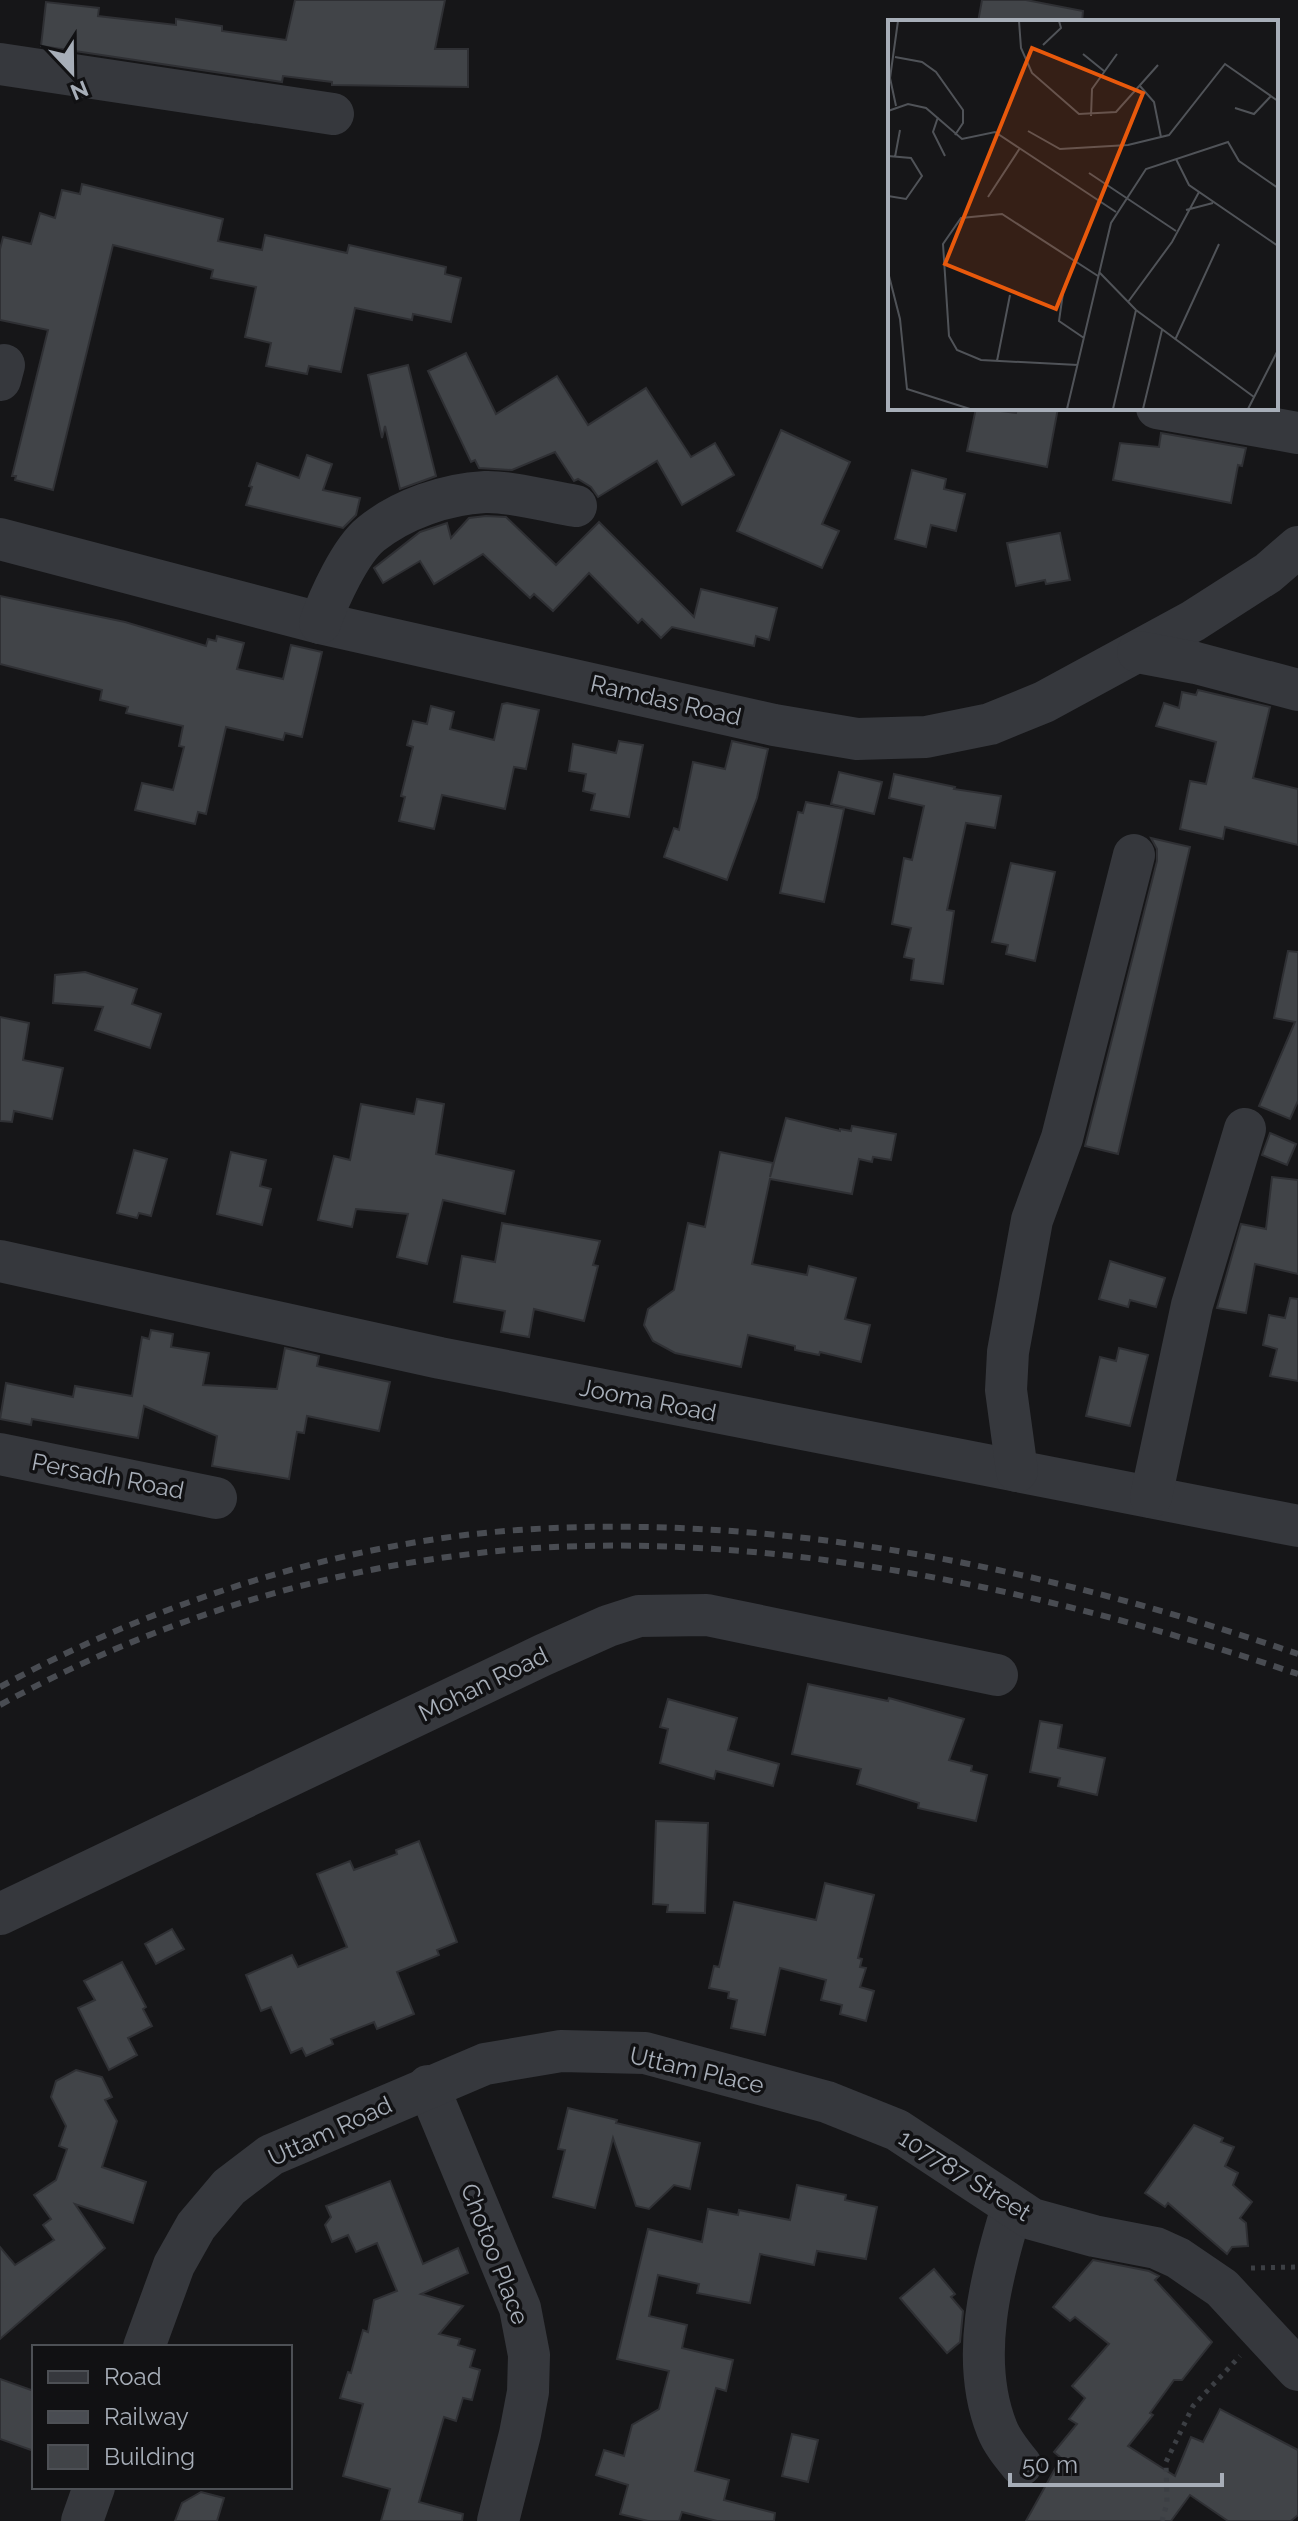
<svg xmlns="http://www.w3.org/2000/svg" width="1298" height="2521" font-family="Raleway,sans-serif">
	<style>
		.building { fill: #414448; stroke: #2f3034; stroke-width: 2 }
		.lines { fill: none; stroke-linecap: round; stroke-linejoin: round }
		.path { stroke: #3c3f44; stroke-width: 5; stroke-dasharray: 4 6; stroke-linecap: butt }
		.minor { stroke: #36383d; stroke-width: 42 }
		.rail { stroke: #494c52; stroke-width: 6; stroke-dasharray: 10 8; stroke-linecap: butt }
		.labels { text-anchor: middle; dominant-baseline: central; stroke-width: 7; stroke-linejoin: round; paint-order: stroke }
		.street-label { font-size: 24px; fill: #a7aeb8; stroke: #111113 }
		.inset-road { fill: none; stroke: #505358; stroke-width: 2 }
		.view { fill: #e8590c; fill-opacity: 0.15; stroke: #e8590c; stroke-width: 4 }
		.inset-edge { fill: none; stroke: #a7aeb8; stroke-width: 4 }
	</style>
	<rect width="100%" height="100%" fill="#161618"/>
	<g class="building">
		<polygon points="295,0 445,0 435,49 468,49 468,87 332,85 332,82 283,76 282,82 41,46 46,2 99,8 98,16 176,25 176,19 222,26 222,31 286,40"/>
		<polygon points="982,0 1026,0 1083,11 1082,22 978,22"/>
		<polygon points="82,184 223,219 218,241 262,250 265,235 347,253 349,245 446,267 445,274 461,278 451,322 413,314 412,320 355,308 341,372 309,366 307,374 266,366 271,343 245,337 256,287 211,278 213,270 113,245 53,490 15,480 16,476 12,476 48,330 0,320 0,249 3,237 31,244 40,213 55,218 62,190 80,194"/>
		<polygon points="466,353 496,414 557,376 588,425 646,388 691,457 715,443 734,475 682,505 657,461 598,497 591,487 578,479 574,481 555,452 512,470 479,468 475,460 471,462 428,371"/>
		<polygon points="408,365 436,476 400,489 385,426 382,438 368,375"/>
		<polygon points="976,408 1016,413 1017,408 1058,408 1047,467 967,451"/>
		<polygon points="781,430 850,462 822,524 839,531 822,568 737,531"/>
		<polygon points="1161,433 1246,448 1242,466 1238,465 1231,503 1113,480 1120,443 1159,447"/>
		<polygon points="307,455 332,464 323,490 360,498 356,515 343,528 246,505 252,487 249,486 257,463 299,478"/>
		<polygon points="912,470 946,479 944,489 965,494 956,531 931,525 926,547 895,539"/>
		<polygon points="486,516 506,517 556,565 599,522 694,617 701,589 777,608 769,640 756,636 754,646 672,627 661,638 642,619 638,623 589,573 553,611 534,594 530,598 483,554 434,584 420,561 383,583 374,568 420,532 447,523 451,538 469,518"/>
		<polygon points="1060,533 1070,580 1046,584 1045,580 1016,586 1007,543"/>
		<polygon points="0,596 125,622 206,646 208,639 216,641 217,636 244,643 237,669 283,679 291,645 322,652 302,737 285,733 283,740 226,727 206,814 198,812 195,824 135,810 142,783 173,790 184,747 179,746 183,726 126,713 128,707 100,700 102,690 0,664"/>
		<polygon points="1198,690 1270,707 1253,778 1298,789 1298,845 1225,827 1223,839 1180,829 1190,781 1206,784 1216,742 1156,726 1164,703 1179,708 1182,692 1196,695"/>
		<polygon points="507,703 539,710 526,769 514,767 505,809 442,795 434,829 399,821 405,797 401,796 413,747 407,745 413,721 427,724 431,706 454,712 450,729 494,740 502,704"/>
		<polygon points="619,741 643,745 629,817 591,810 595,794 583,791 586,774 569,771 573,744 616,753"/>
		<polygon points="732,741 768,749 757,798 727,880 664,857 674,828 679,830 693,762 725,769"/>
		<polygon points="839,772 882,782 874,814 831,804"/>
		<polygon points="894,774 955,787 954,789 1001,796 995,828 966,823 947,910 954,911 943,984 911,980 914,959 904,957 911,928 892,924 904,858 912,860 924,806 889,798"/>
		<polygon points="806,802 844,809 824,902 780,893 798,812 803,813"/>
		<polygon points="1151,838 1190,847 1118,1154 1085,1146 1157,861 1157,849"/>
		<polygon points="1011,863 1055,872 1035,961 1006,954 1008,945 992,942"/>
		<polygon points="1288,951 1298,952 1298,1101 1290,1119 1259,1106 1295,1022 1274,1018"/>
		<polygon points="85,972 137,989 132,1004 161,1014 150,1048 95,1030 103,1007 53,1003 55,975"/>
		<polygon points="0,1017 29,1023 23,1060 63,1068 52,1119 14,1111 12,1122 0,1121"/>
		<polygon points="417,1099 444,1104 436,1154 514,1171 505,1214 443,1200 427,1264 397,1257 408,1214 356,1209 352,1227 318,1220 334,1156 350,1160 361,1104 414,1114"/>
		<polygon points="786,1118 840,1131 840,1129 851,1131 852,1126 896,1134 891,1160 873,1157 872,1162 859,1159 852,1194 770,1179 752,1264 807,1275 809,1266 856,1278 845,1319 870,1325 861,1362 820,1352 819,1355 795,1350 795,1346 748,1335 741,1367 675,1353 653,1341 644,1325 648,1309 674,1290 688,1223 705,1227 720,1152 773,1163 770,1177"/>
		<polygon points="1270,1133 1296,1144 1287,1165 1262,1155"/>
		<polygon points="134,1150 167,1159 151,1216 139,1213 137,1218 117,1213"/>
		<polygon points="231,1152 266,1160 260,1186 271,1189 262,1225 217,1214"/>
		<polygon points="1272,1177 1298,1180 1298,1274 1255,1264 1246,1313 1217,1308 1241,1224 1266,1229"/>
		<polygon points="502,1223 600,1241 593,1265 598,1266 584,1321 534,1309 529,1337 501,1332 505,1311 454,1302 462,1256 495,1262"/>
		<polygon points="1110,1261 1165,1278 1156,1307 1130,1300 1128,1307 1099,1299"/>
		<polygon points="1290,1298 1298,1299 1298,1381 1270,1376 1277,1349 1263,1345 1269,1315 1285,1318"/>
		<polygon points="151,1330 173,1334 171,1347 209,1353 203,1385 277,1389 285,1348 319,1356 317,1366 390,1382 379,1431 307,1416 304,1433 297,1432 289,1479 212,1466 217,1436 144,1406 138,1438 32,1419 31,1425 0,1419 6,1383 73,1397 75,1386 132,1396 142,1337 149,1339"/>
		<polygon points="1119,1348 1148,1355 1130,1426 1086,1416 1100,1357 1116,1361"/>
		<polygon points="808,1684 888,1701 889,1698 964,1719 949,1760 972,1766 971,1771 987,1775 976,1821 918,1808 919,1803 857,1784 861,1769 792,1754"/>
		<polygon points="668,1699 737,1718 728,1750 779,1764 773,1786 716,1771 714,1779 660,1763 668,1729 660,1727"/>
		<polygon points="1040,1721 1062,1725 1058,1748 1105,1758 1097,1795 1058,1786 1060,1778 1030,1772"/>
		<polygon points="656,1821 708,1823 705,1913 667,1912 668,1905 653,1904"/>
		<polygon points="419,1841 457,1942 437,1950 439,1955 397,1972 414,2014 377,2029 374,2022 331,2039 333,2044 306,2056 302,2048 291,2053 271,2007 261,2011 246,1975 292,1955 298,1967 347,1947 317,1874 350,1861 354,1870 397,1854 396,1850"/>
		<polygon points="825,1883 874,1895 858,1958 862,1959 860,1967 866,1968 860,1987 874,1991 866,2021 840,2014 842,2005 821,2000 826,1980 780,1968 765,2035 731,2028 737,2000 728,1998 729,1992 709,1988 714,1966 719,1967 734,1902 816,1920"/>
		<polygon points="172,1929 184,1949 156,1964 145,1944"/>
		<polygon points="122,1962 146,2007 143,2009 152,2026 128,2038 137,2055 109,2070 78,2008 95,2000 84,1981"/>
		<polygon points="76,2070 102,2077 112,2097 105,2100 117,2121 102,2167 146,2182 133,2223 75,2204 105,2248 0,2339 0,2247 15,2265 54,2240 43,2225 51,2219 34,2195 56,2180 67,2149 59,2146 66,2126 51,2097 56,2081"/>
		<polygon points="568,2108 617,2120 616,2123 700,2143 690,2189 674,2185 649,2209 636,2206 613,2138 595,2208 553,2197 565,2150 558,2149"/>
		<polygon points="1194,2125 1223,2138 1221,2142 1234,2147 1225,2166 1238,2173 1233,2185 1252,2202 1240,2218 1246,2223 1248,2246 1232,2247 1227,2254 1168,2203 1165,2207 1145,2193"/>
		<polygon points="390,2181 423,2264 458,2248 468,2273 421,2294 463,2306 439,2334 460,2339 458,2345 475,2350 470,2367 480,2370 472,2400 463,2398 456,2421 444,2417 419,2502 463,2514 462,2521 381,2521 390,2489 343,2476 363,2404 340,2398 348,2372 351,2373 363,2330 368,2332 374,2300 397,2291 377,2243 356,2252 348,2235 332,2242 325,2225 331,2217 326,2206"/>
		<polygon points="797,2185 846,2195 845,2200 877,2207 866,2259 817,2251 814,2265 760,2254 750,2303 697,2293 699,2284 658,2275 649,2316 687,2325 682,2348 733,2360 726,2391 716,2388 695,2471 729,2480 724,2500 775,2513 774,2521 717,2521 682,2512 679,2521 648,2521 620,2514 628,2485 596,2475 604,2450 624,2456 632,2425 659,2409 669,2371 617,2359 648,2229 702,2242 708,2209 738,2215 739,2210 790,2220"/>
		<polygon points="1093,2260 1149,2271 1159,2276 1155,2280 1212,2342 1182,2380 1174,2380 1150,2413 1153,2415 1128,2446 1175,2476 1191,2437 1203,2442 1220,2409 1298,2450 1298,2515 1291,2521 1228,2521 1190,2495 1171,2521 1026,2521 1061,2458 1054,2452 1077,2424 1069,2419 1085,2398 1072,2386 1109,2344 1075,2317 1070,2321 1053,2307"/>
		<polygon points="934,2269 955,2294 951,2297 963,2311 960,2342 947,2353 900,2298"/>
		<polygon points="0,2379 34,2391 34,2451 0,2439"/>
		<polygon points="792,2434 818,2440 808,2482 782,2476"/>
		<polygon points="201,2492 224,2498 217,2521 175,2521 182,2503"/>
	</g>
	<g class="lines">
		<g class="path">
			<polyline points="1251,2268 1298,2267"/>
			<polyline points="1162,2521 1167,2503 1166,2462 1193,2406 1240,2356"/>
		</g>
		<g class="minor">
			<polyline points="0,64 333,114"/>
			<polyline points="0,380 4,365"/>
			<polyline points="1157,408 1298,433"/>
			<polyline points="0,539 320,623 774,725 857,739 926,737 990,724 1044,702 1193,621 1268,573 1298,547"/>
			<path d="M320 623C329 598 350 551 371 534 402 509 446 494 485 492 510 491 550 502 576 506"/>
			<polyline points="1138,652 1196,663 1298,690"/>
			<polyline points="0,1261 440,1358 1298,1526"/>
			<polyline points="0,1454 216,1498"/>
			<polyline points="1017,1471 1006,1390 1008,1352 1032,1220 1062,1138 1134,855"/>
			<polyline points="1151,1497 1192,1305 1245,1129"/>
			<polyline points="0,1914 543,1655 608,1626 639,1616 707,1615 997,1675"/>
			<polyline points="428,2086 520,2308 529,2355 528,2392 520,2434 498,2521"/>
			<path d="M1012 2208C991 2276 969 2359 997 2429 1002 2442 1012 2454 1021 2465"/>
			<polyline points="144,2347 174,2265 196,2226 229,2187 271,2155 485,2064 561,2051 645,2053 827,2102 897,2130 1032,2219 1094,2236 1156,2248 1178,2258 1222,2288 1298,2370"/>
			<polyline points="82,2521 94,2487"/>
		</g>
		<g class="rail">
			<path d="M0 1687C153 1603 344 1542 518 1530 780 1512 1052 1570 1298 1654"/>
			<path d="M0 1705C153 1621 324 1568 498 1551 762 1526 1049 1591 1298 1674"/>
		</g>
	</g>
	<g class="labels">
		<g class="street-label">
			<text transform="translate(666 700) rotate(13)">Ramdas Road</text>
			<text transform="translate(648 1400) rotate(11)">Jooma Road</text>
			<text transform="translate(108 1476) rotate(11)">Persadh Road</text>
			<text transform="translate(483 1684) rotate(-26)">Mohan Road</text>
			<text transform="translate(697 2070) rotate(13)">Uttam Place</text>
			<text transform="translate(330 2131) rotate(-25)">Uttam Road</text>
			<text transform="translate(965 2175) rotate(32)">107787 Street</text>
			<text transform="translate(495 2254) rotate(69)">Chotoo Place</text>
		</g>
	</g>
	<g transform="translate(888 20)">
		<rect width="390" height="390" fill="#161618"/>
		<path class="inset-road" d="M131 1 133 28 144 53 191 94 228 92 270 45M155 25 173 8 171 1M195 34 216 51M7 37 34 42 48 52 75 90V103L67 115M252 66 266 82 273 117M8 86 2 58 10 1M347 88 366 94 383 76M0 91 20 84 38 88 74 119 107 112 228 192M203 96 204 69 229 34M50 97 45 112 57 136M140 111 172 129 240 125 281 115 337 44 390 81M0 136 23 138 34 156 18 179 0 176M7 137 12 110M288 139 301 165 390 226M201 153 288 211M100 177 132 128M298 190 325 183M0 252 12 299 19 369 82 389M211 252 248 290 366 377M175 273 171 301 196 318M240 282 284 222 311 172M287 320 331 224M109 341 122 275M190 345 93 340 69 330 61 316 55 224 73 198 114 194 210 256M179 389 223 203 258 149 340 122 351 141 390 168M225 389 248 290M255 389 274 310M360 389 390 330"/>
		<path class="view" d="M144 28 255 73 168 289 57 244Z"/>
		<rect width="390" height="390" class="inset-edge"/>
	</g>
	<rect x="32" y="2345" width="260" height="144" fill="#111113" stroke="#4d5055" stroke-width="2"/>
	<rect x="48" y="2371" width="40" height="12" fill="#36383d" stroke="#4d5055" stroke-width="2"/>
	<text x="104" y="2385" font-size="24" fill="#a7aeb8">Road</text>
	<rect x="48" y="2411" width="40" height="12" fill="#494c52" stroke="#4d5055" stroke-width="2"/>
	<text x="104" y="2425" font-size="24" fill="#a7aeb8">Railway</text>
	<rect x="48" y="2445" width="40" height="24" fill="#414448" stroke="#4d5055" stroke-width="2"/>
	<text x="104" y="2465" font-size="24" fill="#a7aeb8">Building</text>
	<g transform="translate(72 72) rotate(158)" stroke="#111113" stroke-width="6" paint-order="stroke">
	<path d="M0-6L14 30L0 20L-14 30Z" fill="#a7aeb8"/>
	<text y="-12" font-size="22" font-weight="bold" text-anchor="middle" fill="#a7aeb8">N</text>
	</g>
	<path d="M1010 2473v12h212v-12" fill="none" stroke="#a7aeb8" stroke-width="4"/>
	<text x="1022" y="2473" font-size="24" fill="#a7aeb8" stroke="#111113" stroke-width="6" paint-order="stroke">50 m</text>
</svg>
